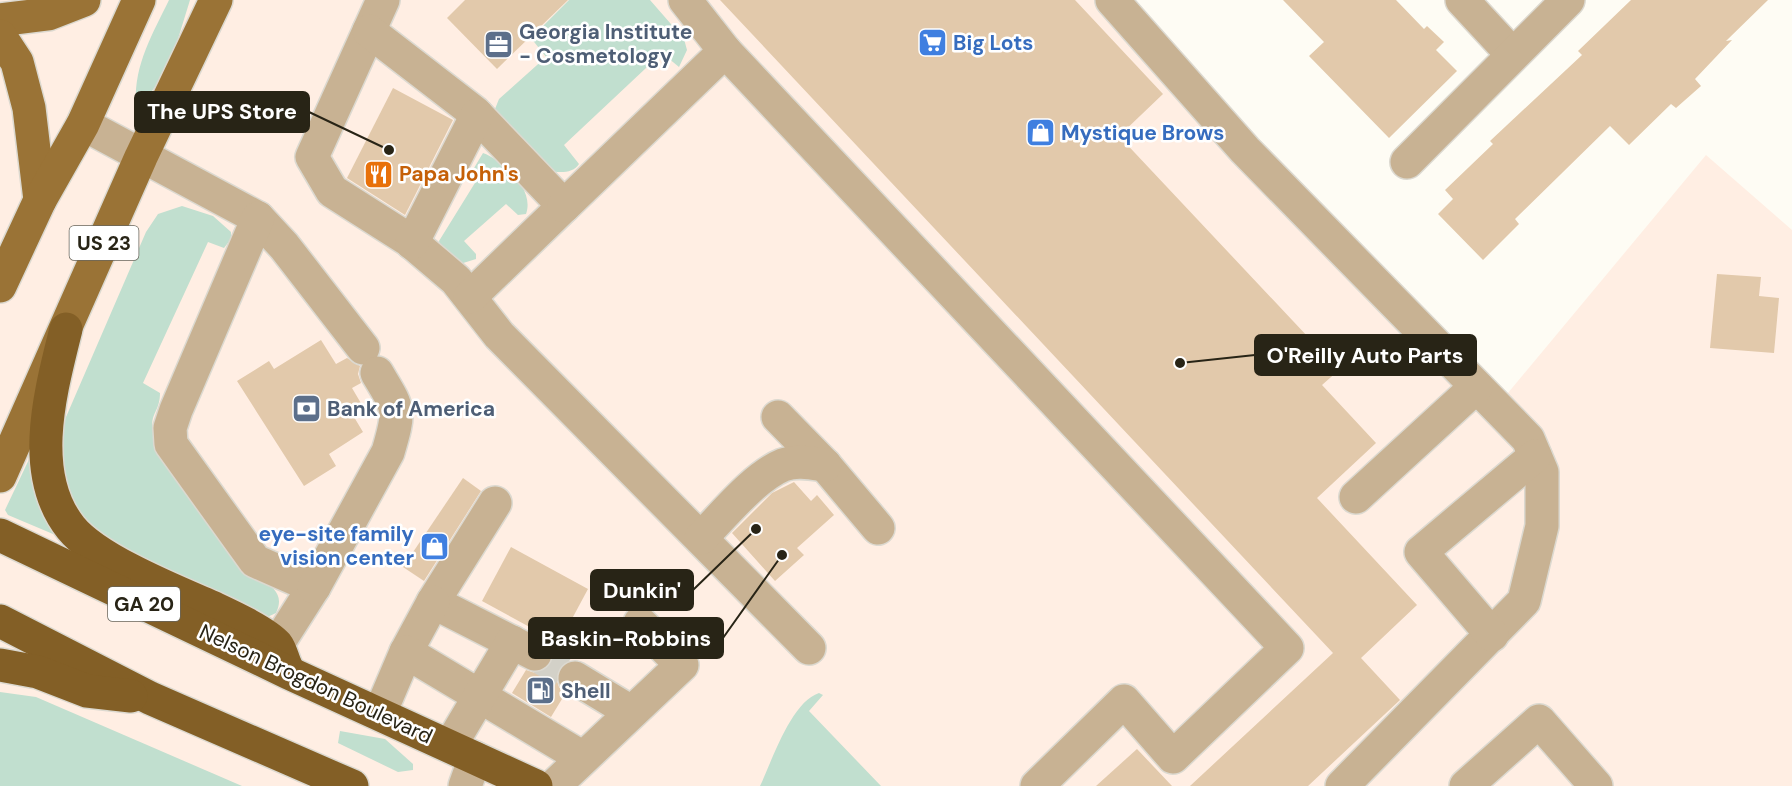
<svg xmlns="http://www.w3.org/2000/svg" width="1792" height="786" font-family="'DM Sans',sans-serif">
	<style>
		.commercial { fill: #ffeee3 }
		.green { fill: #c1dfcf }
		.building { fill: #e2c9ab }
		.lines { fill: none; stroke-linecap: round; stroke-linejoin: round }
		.minor-tunnel { stroke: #d3d1c8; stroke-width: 33; stroke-dasharray: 33 16; stroke-linecap: butt }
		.minor-casing { stroke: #dcd9d0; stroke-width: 36 }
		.major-casing { stroke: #dcd9d0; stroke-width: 36 }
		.highway-casing { stroke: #dcd9d0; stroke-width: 36 }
		.minor { stroke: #c8b293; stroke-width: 33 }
		.major { stroke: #9a7336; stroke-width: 33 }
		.highway { stroke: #835f26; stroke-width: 33 }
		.labels { text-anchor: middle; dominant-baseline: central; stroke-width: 5; stroke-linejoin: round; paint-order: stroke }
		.shield { fill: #fff; stroke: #68665c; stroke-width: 1.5 }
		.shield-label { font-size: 20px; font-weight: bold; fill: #282416 }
		.service-label { font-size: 21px; font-weight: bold; fill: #4e5e75; stroke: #fff; text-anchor: start }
		.shop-label { font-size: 21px; font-weight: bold; fill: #366cbe; stroke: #fff; text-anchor: start }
		.food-label { font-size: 21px; font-weight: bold; fill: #c56008; stroke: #fff; text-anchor: start }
		.street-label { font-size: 21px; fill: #282416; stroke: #fff }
		.leader { fill: none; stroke: #282416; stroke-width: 2 }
		.callout-dot { fill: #282416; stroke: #fff; stroke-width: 2 }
		.callout { fill: #282416; stroke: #282416; stroke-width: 2 }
		.callout-label { font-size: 22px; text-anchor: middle; font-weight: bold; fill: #fff }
	</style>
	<rect width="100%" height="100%" fill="#fefcf4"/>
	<polygon class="commercial" points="0,0 1127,0 1488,417 1706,155 1792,230 1792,786 0,786"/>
	<g class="green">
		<path d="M169 0H190L169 68 143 103 139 104 136 102C134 65 153 33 169 0Z"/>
		<path d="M569 0H650L684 39 687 50 679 67 662 53 564 145 579 164C574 173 560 173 550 171L495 109 499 99 546 57 531 38Z"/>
		<path d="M483 153C504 161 535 190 526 214L518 215 506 204 464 241 476 254V259L460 264 440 245 439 241 478 178 474 168Z"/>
		<path d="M182 206 213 216 231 232V239L224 248 208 242 143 383 160 393C160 416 144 414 158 445L261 580C275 588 284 596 276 613L261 620 187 591 82 523 62 474 61 433 66 417 146 232 158 214Z"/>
		<polygon points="32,453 54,533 53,534 8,515 5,510"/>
		<polygon points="0,692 36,697 242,786 0,786"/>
		<path d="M819 693 823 695 809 711 881 786H760C772 761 791 702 819 693Z"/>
		<polygon points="340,731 385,739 413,764 413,770 398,772 338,743"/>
	</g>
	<g class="building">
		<polygon points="465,0 568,0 497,69 447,18"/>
		<polygon points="720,0 1075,0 1163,94 1119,136 1339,370 1322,385 1376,443 1317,498 1417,605 1361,658 1400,700 1308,786 1190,786 1333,653"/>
		<polygon points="1283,0 1396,0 1424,29 1427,26 1444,42 1436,50 1457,71 1389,138 1309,56 1324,42"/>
		<polygon points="1631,0 1768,0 1726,41 1732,40 1695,79 1701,86 1676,108 1671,104 1629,145 1610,126 1515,219 1519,224 1483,260 1438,214 1453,199 1445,190 1493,144 1490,141 1582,55 1578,51"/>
		<polygon points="393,88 453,120 405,215 347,178"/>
		<polygon points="1717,274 1761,277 1759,296 1779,298 1774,353 1710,348"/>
		<polygon points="321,340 336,364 347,358 360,366 358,374 361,383 352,388 362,405 351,412 363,432 329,454 336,466 304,486 237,381 269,361 274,369"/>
		<polygon points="463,478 481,491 424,581 403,567"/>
		<polygon points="794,482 811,501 817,495 834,515 797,548 804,555 775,581 732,533 772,493"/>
		<polygon points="511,547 588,589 559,643 482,601"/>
		<polygon points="552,660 562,666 556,678 559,687 565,694 551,717 512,693 526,670 535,673 545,670"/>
		<polygon points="1137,749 1172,786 1096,786"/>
	</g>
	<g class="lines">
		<polyline class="minor-tunnel" points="535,654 575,678"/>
		<defs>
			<g id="minor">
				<polyline points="383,0 312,157 332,191 409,240 456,280 499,335 809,648"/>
				<polyline points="1112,0 1245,150 1528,439 1542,472 1542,526 1524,601 1342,786"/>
				<polyline points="1462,0 1512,54"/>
				<polyline points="369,31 474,112 564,206 470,297"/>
				<polyline points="725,51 1287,648 1173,757 1124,701 1037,786"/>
				<polyline points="83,124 258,218 284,246 363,348"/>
				<polyline points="1407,162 1568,0"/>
				<polyline points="564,206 725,51 685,0"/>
				<polyline points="258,218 176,410 170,428 171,444 255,561 314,587 277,645"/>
				<polyline points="412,243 477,115"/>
				<polyline points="778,417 825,465 878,528"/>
				<polyline points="1356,497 1476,387"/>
				<polyline points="495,503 433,602 535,654"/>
				<path d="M701 538C723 516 754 477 783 465 796 460 811 463 825 465"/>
				<path d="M314 587 388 452C401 408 399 410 377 373"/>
				<polyline points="1492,635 1421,552 1535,456"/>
				<polyline points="406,652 433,602"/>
				<polyline points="575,678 631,712"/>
				<polyline points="380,713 406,652 583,758"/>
				<polyline points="450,746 512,642"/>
				<polyline points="465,786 475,758"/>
				<polyline points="554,786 682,665 640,623"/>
				<polyline points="1466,786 1539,721 1596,786"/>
			</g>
			<g id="major">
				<polyline points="0,20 48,14 84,0"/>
				<polyline points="0,36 17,62 29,108 40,200"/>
				<polyline points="0,286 40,200 83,124 139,0"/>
				<polyline points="0,476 141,157 216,0"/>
			</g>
			<g id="highway">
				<path d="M66 329C51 390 27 473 71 528 97 560 175 591 214 608 229 615 266 632 277 645 281 650 283 660 286 666"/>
				<polyline points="0,535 289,673 536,786"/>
				<polyline points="0,621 150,698 352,786"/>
				<polyline points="0,665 38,672 87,691 131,696"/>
			</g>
		</defs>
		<use href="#minor" class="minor-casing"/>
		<use href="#major" class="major-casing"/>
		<use href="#highway" class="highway-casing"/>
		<use href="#minor" class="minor"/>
		<use href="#major" class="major"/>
		<use href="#highway" class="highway"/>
	</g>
	<defs>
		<symbol id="supermarket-square" viewBox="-11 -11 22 22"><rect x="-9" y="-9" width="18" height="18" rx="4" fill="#3f7fe0" stroke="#fff"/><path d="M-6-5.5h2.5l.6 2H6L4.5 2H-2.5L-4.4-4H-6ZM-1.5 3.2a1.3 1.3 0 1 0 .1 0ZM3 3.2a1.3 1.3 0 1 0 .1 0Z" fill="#fff"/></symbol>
		<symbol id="office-square" viewBox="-11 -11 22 22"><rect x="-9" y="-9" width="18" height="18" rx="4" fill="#5c6f8a" stroke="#fff"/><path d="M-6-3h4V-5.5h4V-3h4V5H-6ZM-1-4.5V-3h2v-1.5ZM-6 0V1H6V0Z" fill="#fff"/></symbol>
		<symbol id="shop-square" viewBox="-11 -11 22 22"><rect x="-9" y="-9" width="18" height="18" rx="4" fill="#3f7fe0" stroke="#fff"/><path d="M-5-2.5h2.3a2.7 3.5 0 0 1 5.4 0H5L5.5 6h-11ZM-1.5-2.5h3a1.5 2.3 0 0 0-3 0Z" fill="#fff"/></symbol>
		<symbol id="restaurant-square" viewBox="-11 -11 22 22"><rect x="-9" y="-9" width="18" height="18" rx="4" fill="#e8710a" stroke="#fff"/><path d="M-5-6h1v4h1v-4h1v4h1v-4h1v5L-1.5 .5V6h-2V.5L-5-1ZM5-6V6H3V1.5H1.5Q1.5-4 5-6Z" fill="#fff"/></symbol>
		<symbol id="bank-square" viewBox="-11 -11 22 22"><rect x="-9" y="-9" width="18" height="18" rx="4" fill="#5c6f8a" stroke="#fff"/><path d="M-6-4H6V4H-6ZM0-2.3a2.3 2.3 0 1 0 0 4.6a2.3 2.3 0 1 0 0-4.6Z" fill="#fff"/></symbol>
		<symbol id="fuel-square" viewBox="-11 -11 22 22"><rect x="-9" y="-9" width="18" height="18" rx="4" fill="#5c6f8a" stroke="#fff"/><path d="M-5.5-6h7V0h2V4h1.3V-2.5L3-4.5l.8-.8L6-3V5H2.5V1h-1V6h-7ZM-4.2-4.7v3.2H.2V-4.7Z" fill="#fff"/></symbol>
	</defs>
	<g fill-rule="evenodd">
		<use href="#supermarket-square" x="916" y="26" width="33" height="33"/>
		<use href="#office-square" x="482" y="28" width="33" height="33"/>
		<use href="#shop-square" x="1024" y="116" width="33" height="33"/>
		<use href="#restaurant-square" x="362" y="158" width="33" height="33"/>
		<use href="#bank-square" x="290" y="392" width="33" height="33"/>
		<use href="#shop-square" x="418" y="530" width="33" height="33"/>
		<use href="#fuel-square" x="524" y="674" width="33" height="33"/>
	</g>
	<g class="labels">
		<g class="shield">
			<rect x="69.5" y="226" width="69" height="34" rx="4.5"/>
			<rect x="108" y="587" width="72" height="34" rx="4.5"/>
		</g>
		<g class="shield-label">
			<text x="104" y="243">US 23</text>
			<text x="144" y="604">GA 20</text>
		</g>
		<g class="service-label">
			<text x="519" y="32">Georgia Institute<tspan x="519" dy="24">- Cosmetology</tspan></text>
			<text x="327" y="409">Bank of America</text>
			<text x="561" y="691">Shell</text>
		</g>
		<g class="shop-label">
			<text x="953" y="43">Big Lots</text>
			<text x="1061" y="133">Mystique Brows</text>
			<text x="414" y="534" text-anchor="end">eye-site family<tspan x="414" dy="24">vision center</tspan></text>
		</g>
		<g class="food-label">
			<text x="399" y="174">Papa John's</text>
		</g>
		<g class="street-label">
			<text transform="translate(316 684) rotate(25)">Nelson Brogdon Boulevard</text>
		</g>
	</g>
	<path class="leader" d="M389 150L309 112M1180 363L1255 355M756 529L693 590M782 555L723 638"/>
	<g class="callout-dot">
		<circle cx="389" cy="150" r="6"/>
		<circle cx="1180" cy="363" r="6"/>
		<circle cx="756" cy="529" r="6"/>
		<circle cx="782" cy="555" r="6"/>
	</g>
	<g class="callout">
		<rect x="135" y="92" width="174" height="40" rx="6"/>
		<rect x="1255" y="335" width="221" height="40" rx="6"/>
		<rect x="591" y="570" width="102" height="40" rx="6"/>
		<rect x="529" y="618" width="194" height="40" rx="6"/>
	</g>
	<g class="callout-label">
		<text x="222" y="119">The UPS Store</text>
		<text x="1365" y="363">O'Reilly Auto Parts</text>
		<text x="642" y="598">Dunkin'</text>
		<text x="626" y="646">Baskin-Robbins</text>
	</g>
</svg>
